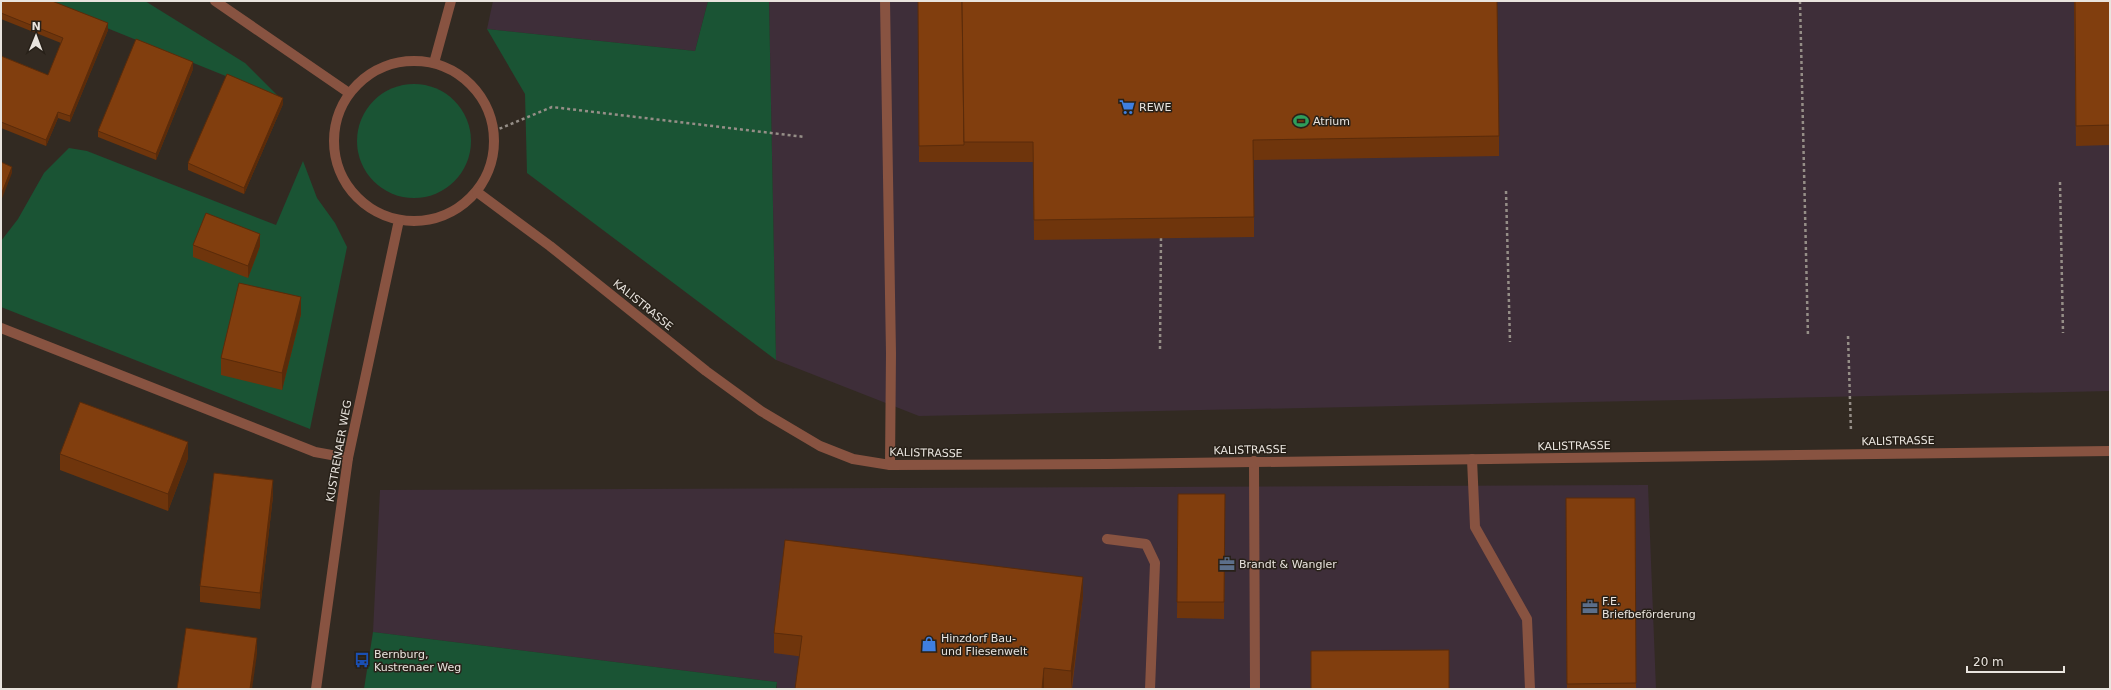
<svg xmlns="http://www.w3.org/2000/svg" width="2111" height="690" font-family="'DejaVu Sans',sans-serif">
	<style>
		.commercial { fill: #3e2e39 }
		.green { fill: #1a5434 }
		.lines { fill: none; stroke-linecap: round; stroke-linejoin: round }
		.path { stroke: #958e87; stroke-width: 2.5; stroke-dasharray: 3 3; stroke-linecap: butt }
		.service { stroke: #885341; stroke-width: 10 }
		.tertiary { stroke: #885341; stroke-width: 10 }
		.wall { fill: #6f350c }
		.shaded-wall { fill: #5a2b0a }
		.building { fill: #813e0e; stroke: #5a2b0a }
		.labels { text-anchor: middle; dominant-baseline: central; stroke-width: 3; stroke-linejoin: round; paint-order: stroke }
		.poi-label { font-size: 11px; fill: #e9e4de; stroke: #282119; text-anchor: start }
		.street-label { font-size: 11px; fill: #e9e4de; stroke: #282119 }
	</style>
	<rect width="100%" height="100%" fill="#322a22"/>
	<g class="commercial">
		<polygon points="493,1 708,1 695,51 487,29"/>
		<polygon points="769,1 2110,1 2110,391 919,416 776,360"/>
		<polygon points="1648,485 1656,689 777,689 777,682 373,632 380,490"/>
	</g>
	<g class="green">
		<polygon points="40,1 145,1 245,63 280,98"/>
		<polygon points="708,1 769,1 776,360 527,173 525,94 487,29 695,51"/>
		<circle cx="414" cy="141" r="57"/>
		<polygon points="69,148 87,151 276,225 303,161 317,198 335,223 347,247 310,429 1,307 1,241 18,219 44,173"/>
		<polygon points="373,632 777,682 776,689 364,689"/>
	</g>
	<g class="lines">
		<g class="path">
			<polyline points="1800,1 1808,337"/>
			<polyline points="494,131 552,107 805,137"/>
			<polyline points="2060,182 2063,333"/>
			<polyline points="1506,191 1510,342"/>
			<polyline points="1848,336 1851,432"/>
			<polyline points="1160,349 1161,238"/>
		</g>
		<g class="service">
			<polyline points="885,1 891,353 890,465"/>
			<polyline points="1,328 315,452 348,458"/>
			<polyline points="1472,459 1475,527 1527,619 1530,689"/>
			<polyline points="1254,461 1255,689"/>
			<polyline points="1107,539 1146,544 1155,563 1150,689"/>
		</g>
		<g class="tertiary">
			<polyline points="215,1 349,93"/>
			<circle cx="414" cy="141" r="80"/>
			<polyline points="434,63 451,1"/>
			<polyline points="477,192 550,246 706,371 761,411 820,446 853,459 890,465 1107,464 2110,451"/>
			<polyline points="316,689 348,458 399,220"/>
		</g>
	</g>
	<g class="wall">
		<polygon points="1,1 108,30 70,122 58,118 46,146 1,128 1,56 48,75 61,43 1,19"/>
		<polygon points="918,1 1499,136 1499,156 1254,160 1254,237 1034,240 1033,162 919,162"/>
		<polygon points="2074,1 2110,1 2110,145 2076,146"/>
		<polygon points="193,69 156,160 98,137 98,131"/>
		<polygon points="283,104 244,194 188,170 188,163"/>
		<polygon points="193,245 260,246 248,278 193,257"/>
		<polygon points="301,314 282,390 221,375 221,358"/>
		<polygon points="60,454 188,458 168,511 60,470"/>
		<polygon points="1178,494 1225,494 1224,619 1177,618"/>
		<polygon points="273,496 260,609 200,602 200,586"/>
		<polygon points="1566,498 1635,498 1636,689 1567,689"/>
		<polygon points="1083,596 1072,689 1051,689 1044,688 774,653 774,633"/>
	</g>
	<g class="shaded-wall">
		<polygon points="108,23 108,30 70,122 70,116"/>
		<polygon points="193,62 193,69 156,160 156,154"/>
		<polygon points="283,98 283,104 244,194 244,188"/>
		<polygon points="58,112 58,118 46,146 46,140"/>
		<polygon points="12,167 12,173 1,201 1,195"/>
		<polygon points="260,234 260,246 248,278 248,266"/>
		<polygon points="301,297 301,314 282,390 282,373"/>
		<polygon points="188,442 188,458 168,511 168,494"/>
		<polygon points="273,480 273,496 260,609 260,593"/>
		<polygon points="1083,577 1083,596 1071,689 1071,671"/>
		<polygon points="257,638 257,654 252,689 250,689"/>
		<polygon points="1044,668 1044,689 1042,689"/>
	</g>
	<g class="building">
		<polygon points="1,1 52,1 108,23 70,116 58,112 46,140 1,122 1,56 48,75 63,38 1,13"/>
		<polygon points="918,1 962,1 964,145 919,146"/>
		<polygon points="962,1 1497,1 1499,136 1253,140 1254,217 1034,220 1033,142 964,142"/>
		<polygon points="2075,1 2110,1 2110,125 2076,126"/>
		<polygon points="136,39 193,62 156,154 98,131"/>
		<polygon points="227,74 283,98 244,188 188,163"/>
		<polygon points="1,162 12,167 1,195"/>
		<polygon points="206,213 260,234 248,266 193,245"/>
		<polygon points="239,283 301,297 282,373 221,358"/>
		<polygon points="80,402 188,442 168,494 60,454"/>
		<polygon points="214,473 273,480 260,593 200,586"/>
		<polygon points="1178,494 1225,494 1224,602 1177,602"/>
		<polygon points="1566,498 1635,498 1636,683 1567,684"/>
		<polygon points="785,540 1083,577 1071,671 1044,668 1042,689 795,689 802,636 774,633"/>
		<polygon points="186,628 257,638 250,689 177,689"/>
		<polygon points="1449,650 1449,689 1311,689 1311,651"/>
	</g>
	<defs>
		<symbol id="supermarket-bare" viewBox="-9 -9 18 18"><path d="M-6-5.5h2.5l.6 2H6L4.5 2H-2.5L-4.4-4H-6ZM-1.5 3.2a1.3 1.3 0 1 0 .1 0ZM3 3.2a1.3 1.3 0 1 0 .1 0Z" fill="#3f7fe0" stroke="#282119" stroke-width="2.5" paint-order="stroke"/></symbol>
		<symbol id="stadium-bare" viewBox="-9 -9 18 18"><path d="M0-5a6.5 5 0 1 0 0 10a6.5 5 0 1 0 0-10ZM-3.5-1.8h7v3.6h-7Z" fill="#2e9e5b" stroke="#282119" stroke-width="2.5" paint-order="stroke"/></symbol>
		<symbol id="office-bare" viewBox="-9 -9 18 18"><path d="M-6-3h4V-5.5h4V-3h4V5H-6ZM-1-4.5V-3h2v-1.5ZM-6 0V1H6V0Z" fill="#5c6f8a" stroke="#282119" stroke-width="2.5" paint-order="stroke"/></symbol>
		<symbol id="shop-bare" viewBox="-9 -9 18 18"><path d="M-5-2.5h2.3a2.7 3.5 0 0 1 5.4 0H5L5.5 6h-11ZM-1.5-2.5h3a1.5 2.3 0 0 0-3 0Z" fill="#3f7fe0" stroke="#282119" stroke-width="2.5" paint-order="stroke"/></symbol>
		<symbol id="bus-bare" viewBox="-9 -9 18 18"><path d="M-5-6H5V4H4V6H2V4H-2V6H-4V4H-5ZM-3.5-4V0h7V-4ZM-3.5 1.2v1.5H-2V1.2ZM2 1.2v1.5H3.5V1.2Z" fill="#1a4fb4" stroke="#282119" stroke-width="2.5" paint-order="stroke"/></symbol>
	</defs>
	<g fill-rule="evenodd">
		<use href="#supermarket-bare" x="1116" y="96" width="22" height="22"/>
		<use href="#stadium-bare" x="1290" y="110" width="22" height="22"/>
		<use href="#office-bare" x="1216" y="553" width="22" height="22"/>
		<use href="#office-bare" x="1579" y="596" width="22" height="22"/>
		<use href="#shop-bare" x="918" y="633" width="22" height="22"/>
		<use href="#bus-bare" x="351" y="649" width="22" height="22"/>
	</g>
	<g class="labels">
		<g class="poi-label">
			<text x="1139" y="107">REWE</text>
			<text x="1313" y="121">Atrium</text>
			<text x="1239" y="564">Brandt &amp; Wangler</text>
			<text x="1602" y="601">F.E.<tspan x="1602" dy="13">Briefbeförderung</tspan></text>
			<text x="941" y="638">Hinzdorf Bau-<tspan x="941" dy="13">und Fliesenwelt</tspan></text>
			<text x="374" y="654">Bernburg,<tspan x="374" dy="13">Kustrenaer Weg</tspan></text>
		</g>
		<g class="street-label">
			<text transform="translate(643 305) rotate(39)">KALISTRASSE</text>
			<text transform="translate(1898 441) rotate(-1)">KALISTRASSE</text>
			<text transform="translate(1574 446) rotate(-1)">KALISTRASSE</text>
			<text transform="translate(1250 450) rotate(-1)">KALISTRASSE</text>
			<text transform="translate(339 451) rotate(-80)">KUSTRENAER WEG</text>
			<text transform="translate(926 453) rotate(1)">KALISTRASSE</text>
		</g>
	</g>
	<rect width="2111" height="690" fill="none" stroke="#e9e4de" stroke-width="4"/>
	<g transform="translate(36 36) rotate(1)" stroke="#282119" stroke-width="3" paint-order="stroke">
	<path d="M0-3L7 15L0 10L-7 15Z" fill="#e9e4de"/>
	<text y="-6" font-size="11" font-weight="bold" text-anchor="middle" fill="#e9e4de">N</text>
	</g>
	<path d="M1967 666v6h97v-6" fill="none" stroke="#e9e4de" stroke-width="2"/>
	<text x="1973" y="666" font-size="12" fill="#e9e4de" stroke="#282119" stroke-width="3" paint-order="stroke">20 m</text>
</svg>
